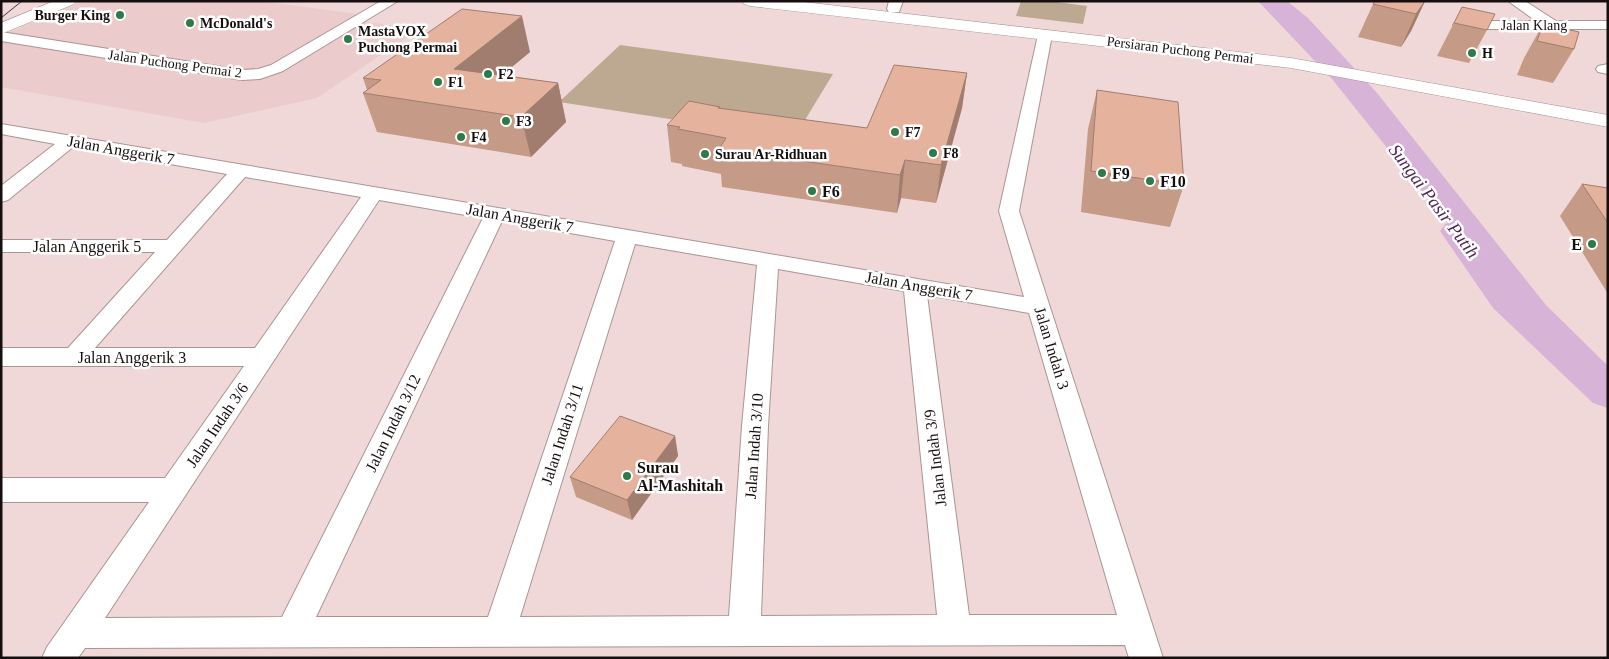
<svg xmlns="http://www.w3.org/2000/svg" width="1609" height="659" font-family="'Times New Roman',serif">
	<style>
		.built { fill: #ebcbcb }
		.green { fill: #bda991 }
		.water { fill: #d7b3d8 }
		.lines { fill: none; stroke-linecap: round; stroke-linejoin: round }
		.river { fill: #d7b3d8; fill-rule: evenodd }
		.street-casing { stroke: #aa9494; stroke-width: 2 }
		.secondary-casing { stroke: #aa9494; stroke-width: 1 }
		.street { fill: #fff; fill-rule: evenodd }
		.secondary { fill: #fff; fill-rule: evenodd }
		.tram { stroke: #423737; stroke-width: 1 }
		.wall { fill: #c59a87 }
		.shaded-wall { fill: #a07d6e }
		.building { fill: #e5b39d; stroke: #a07d6e }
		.poi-dot { fill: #2e7a49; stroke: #fff; stroke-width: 2 }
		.labels { text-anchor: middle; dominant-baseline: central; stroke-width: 5; stroke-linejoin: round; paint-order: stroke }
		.far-poi-label { font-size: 14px; font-weight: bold; fill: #160e0e; stroke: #fff; text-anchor: start }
		.far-street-label { font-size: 14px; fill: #160e0e; stroke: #fff }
		.street-label { font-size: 16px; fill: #160e0e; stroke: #fff }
		.poi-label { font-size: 16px; font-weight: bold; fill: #160e0e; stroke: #fff; text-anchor: start }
		.water-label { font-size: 18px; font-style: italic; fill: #512554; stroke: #fff }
	</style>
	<rect width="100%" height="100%" fill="#f0d8d8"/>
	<polygon class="built" points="81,1 260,1 357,14 350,19 418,30 317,98 204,123 1,87 1,42 15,36 5,34"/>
	<g class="green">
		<polygon points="1021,1 1049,1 1087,6 1083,24 1016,16"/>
		<polygon points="620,45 833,74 794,138 559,102"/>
	</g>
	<polygon class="water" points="1258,1 1287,1 1308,18 1377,93 1546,305 1608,366 1608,410 1536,334 1332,79"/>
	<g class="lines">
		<polygon class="river" points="1457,221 1469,224 1521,290 1608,367 1608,408 1593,403 1493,308 1440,231 1445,224"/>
		<defs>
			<g id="street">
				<polygon points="381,1 398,1 283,71 260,79 242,80 1,41 1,32 242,70 258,69 271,65"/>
				<polygon points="889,1 903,1 899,12 889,12 887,9"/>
				<polygon points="1508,1 1525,1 1556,21 1608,21 1608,29 1460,29 1455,28 1453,25 1455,22 1460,21 1536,21"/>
				<path d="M1045 31 1050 32 1052 35 1019 211 1163 658H1129L1125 645 85 648 78 658H42L47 647 149 502H1V478H165L244 366H1V348H68L155 252H1V240H167L227 174 73 147 8 200 1 202V186L55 144 1 134V124L1024 297 999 211 1038 35 1040 32ZM245 177 361 197 255 348H95ZM379 200 483 218 282 617 105 618ZM502 221 615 241 488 617H316ZM635 244 757 265 742 426 729 616 520 617ZM778 269 904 291 937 615 761 616 768 426ZM927 295 1029 313 1117 615H969Z"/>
				<polygon points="1608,64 1608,74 1598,72 1596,69 1598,66"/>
			</g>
			<g id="secondary">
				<polygon points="54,1 76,1 74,4 1,34 1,23"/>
				<polygon points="742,1 795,1 1291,58 1608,115 1608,127 1291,68 750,6 744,4"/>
			</g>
		</defs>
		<use href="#street" class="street-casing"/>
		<use href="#secondary" class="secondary-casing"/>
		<use href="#street" class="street"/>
		<use href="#secondary" class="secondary"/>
		<polyline class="tram" points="1,18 22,1"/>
	</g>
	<g class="wall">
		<polygon points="1425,1 1411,31 1401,47 1358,37 1373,4"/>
		<polygon points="1462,7 1487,30 1469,63 1437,56"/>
		<polygon points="1543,24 1574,49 1553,83 1517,75 1524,58"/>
		<polygon points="530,52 502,75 558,83 566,122 531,157 377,132 363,93 367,90 363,78"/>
		<polygon points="967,73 962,108 936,203 901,198 897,213 722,187 721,174 682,166 682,164 671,162 667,125 720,108 867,128"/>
		<polygon points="1097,90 1184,185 1170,227 1081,212 1088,129"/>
		<polygon points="1582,184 1608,188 1608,294 1560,216"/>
		<polygon points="675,436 678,456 632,520 576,497 570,477"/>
	</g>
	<g class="shaded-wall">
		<polygon points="1425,1 1411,31 1401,47 1416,14"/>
		<polygon points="522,16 530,52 465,106 454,69"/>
		<polygon points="967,73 962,108 936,203 941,165"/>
		<polygon points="558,83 566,122 531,157 521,117"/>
		<polygon points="905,160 901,198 897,213 900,175"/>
		<polygon points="675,436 678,456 632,520 627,500"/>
	</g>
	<g class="building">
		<polygon points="1375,1 1425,1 1416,14 1373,4"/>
		<polygon points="1462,7 1495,14 1487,30 1454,23"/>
		<polygon points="462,9 522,16 454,69 558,83 521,117 363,93 381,80 363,78"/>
		<polygon points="1543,24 1579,32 1574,49 1537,41"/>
		<polygon points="894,65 967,73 941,165 905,160 900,175 719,149 726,138 678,129 680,127 667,125 689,101 720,107 718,108 867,128"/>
		<polygon points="1097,90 1178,102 1184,185 1091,171"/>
		<polygon points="1582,184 1608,188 1608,223"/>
		<polygon points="620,416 675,436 627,500 570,477"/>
	</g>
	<g class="poi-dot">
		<circle cx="120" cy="15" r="5"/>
		<circle cx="190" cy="23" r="5"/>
		<circle cx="348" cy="39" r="5"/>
		<circle cx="1472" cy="53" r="5"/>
		<circle cx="488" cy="74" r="5"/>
		<circle cx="438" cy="82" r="5"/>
		<circle cx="506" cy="121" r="5"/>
		<circle cx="895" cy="132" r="5"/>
		<circle cx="461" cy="137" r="5"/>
		<circle cx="933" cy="153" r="5"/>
		<circle cx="705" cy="154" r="5"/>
		<circle cx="1102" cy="173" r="5"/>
		<circle cx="1150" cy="181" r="5"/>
		<circle cx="812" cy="191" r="5"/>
		<circle cx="1592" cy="244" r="5"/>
		<circle cx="627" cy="476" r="5"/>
	</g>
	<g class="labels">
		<g class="far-poi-label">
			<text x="110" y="15" text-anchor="end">Burger King</text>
			<text x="200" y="23">McDonald's</text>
			<text x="358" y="31">MastaVOX<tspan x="358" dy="16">Puchong Permai</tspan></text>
			<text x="1482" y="53">H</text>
			<text x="498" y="74">F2</text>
			<text x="448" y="82">F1</text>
			<text x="516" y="121">F3</text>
			<text x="905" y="132">F7</text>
			<text x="471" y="137">F4</text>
			<text x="943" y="153">F8</text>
			<text x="715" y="154">Surau Ar-Ridhuan</text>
		</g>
		<g class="far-street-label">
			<text x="1534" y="25">Jalan Klang</text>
			<text transform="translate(1180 50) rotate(7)">Persiaran Puchong Permai</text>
			<text transform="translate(175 64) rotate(8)">Jalan Puchong Permai 2</text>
		</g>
		<g class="street-label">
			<text transform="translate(121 150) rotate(10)">Jalan Anggerik 7</text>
			<text transform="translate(520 218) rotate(10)">Jalan Anggerik 7</text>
			<text x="87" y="246">Jalan Anggerik 5</text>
			<text transform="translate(919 286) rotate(10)">Jalan Anggerik 7</text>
			<text transform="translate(1052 348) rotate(73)">Jalan Indah 3</text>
			<text x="132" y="357">Jalan Anggerik 3</text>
			<text transform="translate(393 423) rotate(-64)">Jalan Indah 3/12</text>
			<text transform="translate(217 425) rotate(-56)">Jalan Indah 3/6</text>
			<text transform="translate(562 434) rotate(-72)">Jalan Indah 3/11</text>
			<text transform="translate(754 446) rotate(-86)">Jalan Indah 3/10</text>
			<text transform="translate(935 458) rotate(-97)">Jalan Indah 3/9</text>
		</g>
		<g class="poi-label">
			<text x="1112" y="173">F9</text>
			<text x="1160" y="181">F10</text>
			<text x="822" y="191">F6</text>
			<text x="1582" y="244" text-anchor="end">E</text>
			<text x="637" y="467">Surau<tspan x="637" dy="18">Al-Mashitah</tspan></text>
		</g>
		<g class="water-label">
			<text transform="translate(1434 201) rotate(53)">Sungai Pasir Putih</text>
		</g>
	</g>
	<rect width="1609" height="659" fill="none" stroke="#160e0e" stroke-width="5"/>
</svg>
